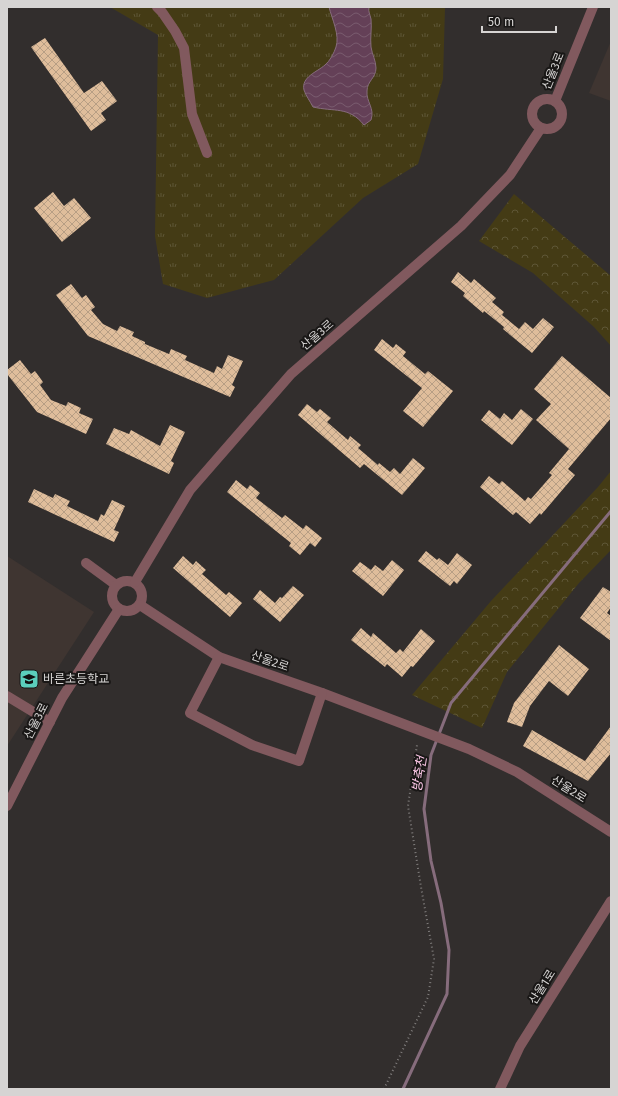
<svg xmlns="http://www.w3.org/2000/svg" width="618" height="1096" font-family="'Fira Sans','Noto Sans KR',sans-serif">
	<style>
		.built { fill: #3f3531 }
		.grass { fill: url(#grass-tufts) }
		.park { fill: url(#park-crowns) }
		.water { fill: url(#water-waves); stroke: #866c7c }
		.lines { fill: none; stroke-linecap: round; stroke-linejoin: round }
		.stream { stroke: #866c7c; stroke-width: 3 }
		.building { fill: url(#building-cross-hatch) }
		.path { stroke: #817e7d; stroke-width: 2; stroke-dasharray: 1 3; stroke-linecap: butt }
		.minor { stroke: #81595e; stroke-width: 10 }
		.labels { text-anchor: middle; dominant-baseline: central; stroke-width: 4; stroke-linejoin: round; paint-order: stroke }
		.street-label { font-size: 12px; fill: #d6d4d3; stroke: #191716 }
		.poi-label { font-size: 12px; fill: #d6d4d3; stroke: #191716; text-anchor: start }
		.water-label { font-size: 13px; font-style: italic; fill: #fec9e9; stroke: #191716 }
	</style>
	<defs>
		<pattern id="grass-tufts" width="24" height="20" patternUnits="userSpaceOnUse"><rect width="24" height="20" fill="#443b15"/><path d="M3 7l-1-3M5 7V3M7 7l1-3M15 17l-1-3M17 17v-4M19 17l1-3" fill="none" stroke="#5e5636"/></pattern>
		<pattern id="park-crowns" width="20" height="18" patternUnits="userSpaceOnUse"><rect width="20" height="18" fill="#443b15"/><path d="M2 6a3 3 0 1 1 6 0M12 15a3 3 0 1 1 6 0" fill="none" stroke="#5e5636"/></pattern>
		<pattern id="water-waves" width="16" height="10" patternUnits="userSpaceOnUse"><rect width="16" height="10" fill="#644057"/><path d="M0 5q4-4 8 0t8 0" fill="none" stroke="#795b6e"/></pattern>
		<pattern id="building-cross-hatch" width="8" height="8" patternUnits="userSpaceOnUse"><rect width="8" height="8" fill="#dfbd9b"/><path d="M0 0l8 8M0 8l8-8" fill="none" stroke="#b79e84"/></pattern>
	</defs>
	<rect width="100%" height="100%" fill="#322e2d"/>
	<g class="built">
		<polygon points="611,41 611,101 589,93"/>
		<polygon points="7,556 94,612 7,746"/>
	</g>
	<polygon class="grass" points="110,7 445,7 443,79 418,164 363,198 274,280 207,298 163,284 155,236 158,35"/>
	<g class="park">
		<polygon points="514,194 611,276 611,346 594,327 533,273 479,241"/>
		<polygon points="611,471 611,550 579,583 507,672 482,728 412,695 491,601 598,487"/>
	</g>
	<path class="water" d="M329 7H369C368 12 370 14 371 19 372 28 370 38 371 47 372 54 376 61 376 68 376 78 367 81 367 91 366 102 375 108 371 120L364 125C349 106 334 112 313 107 310 101 306 96 304 90 301 77 317 72 325 65 330 61 334 53 336 47 340 35 332 19 329 7Z"/>
	<g class="lines">
		<polyline class="stream" points="403,1089 447,994 449,950 441,903 431,861 424,809 431,755 451,703 611,511"/>
	</g>
	<g class="building">
		<polygon points="45,38 84,93 102,81 117,101 101,113 106,120 91,131 31,47"/>
		<polygon points="53,192 64,206 74,198 91,218 62,242 34,208"/>
		<polygon points="458,272 471,283 474,279 496,298 492,302 504,312 502,315 519,329 525,322 533,329 543,318 554,327 532,353 503,329 504,327 484,311 483,313 463,296 465,293 451,282"/>
		<polygon points="71,284 82,298 86,295 95,307 91,310 103,324 117,331 120,326 134,332 132,336 145,342 145,344 169,354 171,349 187,356 185,360 214,373 217,366 222,369 228,355 243,361 232,385 235,387 230,397 88,336 56,295"/>
		<polygon points="382,339 393,348 396,344 406,352 403,356 425,374 428,371 453,391 423,427 403,411 422,388 374,350"/>
		<polygon points="562,356 611,398 611,418 568,469 575,475 541,515 540,513 530,524 516,512 513,515 480,487 489,476 499,484 502,481 525,501 528,497 531,499 552,475 549,473 569,449 536,420 551,404 534,389"/>
		<polygon points="20,360 31,374 35,371 43,382 40,385 51,400 66,406 68,402 81,408 79,413 93,419 86,434 37,412 7,374 7,370"/>
		<polygon points="307,404 317,412 320,409 331,418 327,422 348,440 350,436 361,445 358,448 378,465 379,463 390,472 394,468 400,474 413,458 425,468 402,495 364,464 360,468 298,415"/>
		<polygon points="521,409 533,419 512,445 481,420 489,410 500,419 504,413 512,420"/>
		<polygon points="170,425 185,432 171,461 174,463 169,474 106,444 114,428 129,434 131,430 160,446"/>
		<polygon points="236,480 247,489 250,485 260,493 256,498 282,518 285,515 303,529 306,525 322,538 315,547 310,543 300,555 289,546 291,543 227,492"/>
		<polygon points="34,489 53,498 55,494 70,501 67,506 98,521 101,514 104,516 112,500 125,506 114,530 119,532 114,542 28,502"/>
		<polygon points="426,551 437,560 439,558 448,565 457,553 472,565 457,584 454,581 450,586 418,561"/>
		<polygon points="183,556 193,565 196,561 206,570 202,574 226,595 229,592 242,603 230,617 173,568"/>
		<polygon points="392,560 404,570 383,596 352,571 360,562 371,570 375,565 383,571"/>
		<polygon points="293,586 304,595 280,622 253,599 260,590 275,603 280,597 282,598"/>
		<polygon points="603,587 611,592 611,607 607,613 611,616 611,641 580,618"/>
		<polygon points="361,628 371,637 373,633 396,653 400,649 403,652 421,629 435,641 413,667 411,666 402,677 387,664 385,667 351,640"/>
		<polygon points="559,645 589,669 568,696 549,681 530,706 522,727 507,722 514,703"/>
		<polygon points="611,726 611,753 588,781 523,746 532,730 585,761"/>
	</g>
	<g class="lines">
		<polyline class="path" points="384,1089 428,997 434,959 421,887 408,806 417,745"/>
		<g class="minor">
			<polyline points="157,7 162,12 175,31 184,48 192,114 207,153"/>
			<circle cx="547" cy="114" r="15"/>
			<polyline points="555,101 593,7"/>
			<polyline points="86,563 116,585"/>
			<circle cx="127" cy="596" r="15"/>
			<polyline points="135,582 190,490 291,374 461,226 510,175 541,128"/>
			<polyline points="140,605 219,657 322,693 469,749 517,772 611,832"/>
			<polyline points="219,657 190,713 252,745 299,761 322,693"/>
			<polyline points="7,696 50,722"/>
			<polyline points="7,806 62,698 119,609"/>
			<polyline points="500,1089 520,1046 611,901"/>
		</g>
	</g>
	<defs>
		<symbol id="school-square" viewBox="-11 -11 22 22"><rect x="-9" y="-9" width="18" height="18" rx="4" fill="#5bcebc" stroke="#191716"/><path d="M0-5L7-2L0 1L-7-2ZM-4 1L0 2.5L4 1V4Q0 6-4 4Z" fill="#111"/></symbol>
	</defs>
	<g fill-rule="evenodd">
		<use href="#school-square" x="18" y="668" width="22" height="22"/>
	</g>
	<g class="labels">
		<g class="street-label">
			<text transform="translate(553 71) rotate(-68)">산울3로</text>
			<text transform="translate(317 335) rotate(-41)">산울3로</text>
			<text transform="translate(270 661) rotate(19)">산울2로</text>
			<text transform="translate(36 721) rotate(-63)">산울3로</text>
			<text transform="translate(569 789) rotate(32)">산울2로</text>
			<text transform="translate(542 987) rotate(-58)">산울1로</text>
		</g>
		<g class="poi-label">
			<text x="43" y="679">바른초등학교</text>
		</g>
		<g class="water-label">
			<text transform="translate(419 774) rotate(-81)">방축천</text>
		</g>
	</g>
	<rect width="618" height="1096" fill="none" stroke="#d6d4d3" stroke-width="16"/>
	<path d="M482 26v6h74v-6" fill="none" stroke="#d6d4d3" stroke-width="2"/>
	<text x="488" y="26" font-size="12" fill="#d6d4d3" stroke="#191716" stroke-width="3" paint-order="stroke">50 m</text>
</svg>
